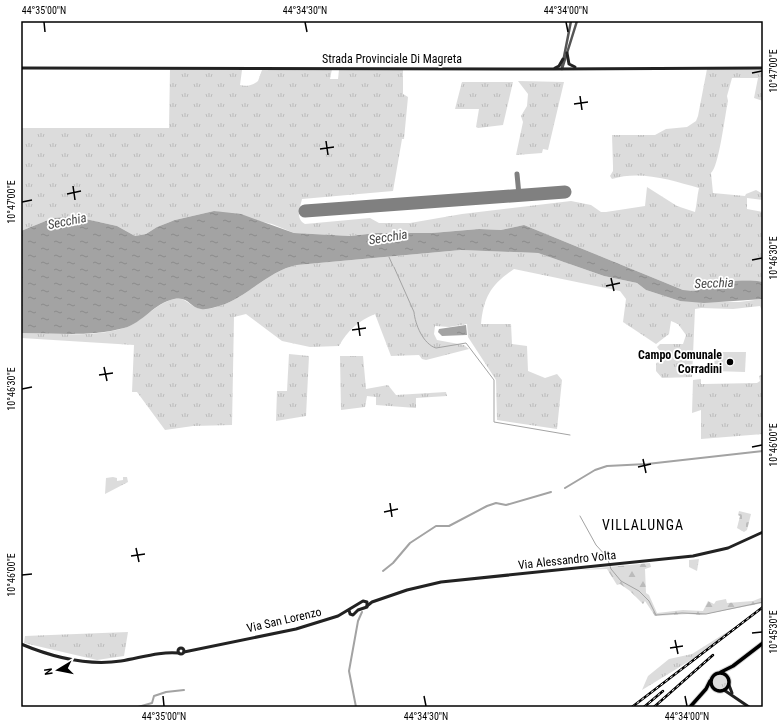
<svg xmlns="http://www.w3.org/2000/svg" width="784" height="728" font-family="'Roboto Condensed',sans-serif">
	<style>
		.grass { fill: url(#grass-tufts) }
		.forest { fill: url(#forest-firs) }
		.cemetery { fill: url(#cemetery-stones) }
		.pitch { fill: #dcdcdc }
		.water { fill: url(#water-ripples) }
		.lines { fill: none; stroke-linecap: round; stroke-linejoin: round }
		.stream { stroke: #a3a3a3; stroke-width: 1 }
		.canal { stroke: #a3a3a3; stroke-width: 2 }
		.taxiway { stroke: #808080; stroke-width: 5 }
		.runway { stroke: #808080; stroke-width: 13 }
		.primary-casing { stroke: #dbdbdb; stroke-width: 5.5 }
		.tertiary { stroke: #555; stroke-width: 2.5 }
		.secondary { stroke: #222; stroke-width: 3 }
		.primary { stroke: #000; stroke-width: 3.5 }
		.rail-casing { stroke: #000; stroke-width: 2.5 }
		.rail { stroke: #fff; stroke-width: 1; stroke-dasharray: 3; stroke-linecap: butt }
		.ticks { fill: none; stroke: #000; stroke-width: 1.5 }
		.poi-dot { fill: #000; stroke: #fff; stroke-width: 1.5 }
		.labels { text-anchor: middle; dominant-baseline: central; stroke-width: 3.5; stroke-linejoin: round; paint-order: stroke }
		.street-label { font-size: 12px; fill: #000; stroke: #fff }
		.poi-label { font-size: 12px; font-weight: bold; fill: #000; stroke: #fff; text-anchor: end }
		.water-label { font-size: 13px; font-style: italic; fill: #444; stroke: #fff }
		.quarter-label { font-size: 14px; letter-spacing: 1px; fill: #000; stroke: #fff }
		.neatline { fill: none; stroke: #000; stroke-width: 1.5 }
		.ticks-label { font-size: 10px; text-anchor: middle; fill: #000 }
	</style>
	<defs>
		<pattern id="grass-tufts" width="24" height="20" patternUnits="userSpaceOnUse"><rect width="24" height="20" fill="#dcdcdc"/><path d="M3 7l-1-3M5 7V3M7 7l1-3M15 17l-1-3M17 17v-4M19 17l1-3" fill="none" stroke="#bbb"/></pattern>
		<pattern id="forest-firs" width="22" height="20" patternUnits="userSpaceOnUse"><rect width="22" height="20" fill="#dcdcdc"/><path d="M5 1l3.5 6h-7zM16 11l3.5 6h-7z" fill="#bbb"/></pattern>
		<pattern id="cemetery-stones" width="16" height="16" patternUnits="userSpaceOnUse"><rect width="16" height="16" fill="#dcdcdc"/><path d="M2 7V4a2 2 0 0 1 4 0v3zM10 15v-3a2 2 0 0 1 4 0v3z" fill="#bbb"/></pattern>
		<pattern id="water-ripples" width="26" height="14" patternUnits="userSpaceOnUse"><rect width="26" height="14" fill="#a3a3a3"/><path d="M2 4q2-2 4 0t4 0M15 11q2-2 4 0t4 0" fill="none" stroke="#8b8b8b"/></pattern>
	</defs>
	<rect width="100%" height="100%" fill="#fff"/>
	<g class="grass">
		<path d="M733 68 763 70V101L754 98 758 78H732L727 96 728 101C725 114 719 167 711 173L713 193 745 196 746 194 756 190 763 194V200L747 198V209L763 212V282C747 279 726 281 710 286 696 290 700 292 683 290L524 225 501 230 479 229 432 233H377L350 236 294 233 272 224 214 211 175 220 157 227 146 234 135 236 117 226 81 218 68 217 53 218 21 231V128H169L170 69 242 70 240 85C246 87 253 85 258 81L262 70 332 69 330 79H338L339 70 403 69V94L408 97 404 139H402L393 191 302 199C300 208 295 218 305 224L370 218 379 223H410L462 214 571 201 591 205 601 212H606L645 206 647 187 677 206 695 212C697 204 697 196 699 188 671 180 640 170 612 179L610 176 613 171V166L612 135H655L666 129 687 127 696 121 698 116 707 69Z"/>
		<polygon points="518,81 564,82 548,150 543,149 542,153 516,155 523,122 521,116 527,106 528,94"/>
		<polygon points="462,82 513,82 503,125 478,128 476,127 479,109 455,109"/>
		<path d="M461 250 538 253 604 276 637 283 646 290 680 301 739 302 763 299V313L760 306 733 309 701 308 695 309 692 377 662 378 656 371V363L666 360 657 347 660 344H683L686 335 678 324 671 321 669 334 656 344 623 322 626 299 620 291 514 269C491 285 484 296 481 324H511L512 344 527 346 528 371 545 378 557 374 562 380 557 429 497 420 496 380 468 337 467 324 449 327 435 326 434 334 437 340 464 345 469 349 426 360 422 359 419 355 391 356 375 314C358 321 348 330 339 346L310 347 282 341 246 314 234 317 232 425 193 426 165 430 137 392H132L134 345 21 338V333C54 333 92 338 124 328 143 322 154 304 174 299 184 297 187 303 195 307 202 311 215 308 222 305 248 296 270 270 297 265Z"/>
		<polygon points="289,354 309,356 306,416 276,421 277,391 287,391"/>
		<polygon points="340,356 363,356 366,389 388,385 396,395 446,392 447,396 416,398 416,408 376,405 376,397 367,396 365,407 341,410"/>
		<polygon points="763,374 763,434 701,439 701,410 692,413 693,380 701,379 701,384 704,384 757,383 760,381 759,376"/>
		<polygon points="113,477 117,478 117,481 123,480 123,477 127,477 128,482 105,494 106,478"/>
		<polygon points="699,559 697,571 689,567 689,560"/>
		<polygon points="743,622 701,654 642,690 648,676 669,659 692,654"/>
		<polygon points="128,632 124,656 97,660 24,643 25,636"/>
		<circle cx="720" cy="682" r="8"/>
	</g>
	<polygon class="forest" points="650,563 651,567 645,569 646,593 649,595 657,613 683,610 703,611 708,601 714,604 716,601 726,599 727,603 753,601 763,597 763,603 701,615 688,614 655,616 645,601 643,604 630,591 620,584 617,585 607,569 577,570"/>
	<polygon class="cemetery" points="739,511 751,514 747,530 744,532 737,528 740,516 738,515"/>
	<polygon class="pitch" points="715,352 746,352 745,372 714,371"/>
	<g class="water">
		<path d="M214 211 241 214 294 233 350 236 377 233H432L479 229 501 230 524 225 683 290C700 292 696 290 710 286 726 281 747 279 763 282V299L704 303 680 301 646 290 637 283 604 276 538 253 461 250 297 265C270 270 248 296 222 305 216 307 207 310 201 309 190 308 189 296 174 299 154 303 143 323 124 328 91 337 55 333 21 333V231L53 218 68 217 81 218 117 226 135 236 146 234 157 227 175 220Z"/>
		<polygon points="466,325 467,335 442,336 438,332 439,329"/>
	</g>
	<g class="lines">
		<g class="stream">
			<polyline points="389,257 393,266"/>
			<path d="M394 267 414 312C415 324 423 344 436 348L466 343 494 380V422L570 435"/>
			<polyline points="580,516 596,545 607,557 611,569 621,581 639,591 649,601 656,615 682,613 706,614 763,602"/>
		</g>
		<g class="canal">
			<polyline points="565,488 595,470 607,466 647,464 763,451"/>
			<polyline points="383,571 393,563 410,543 436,526 449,526 487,506 496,503 506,505 551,492"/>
			<polyline points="138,707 152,703 154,696 166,692 184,690"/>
			<polyline points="356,707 349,671 358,621 362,612"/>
		</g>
		<polyline class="taxiway" points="517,174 519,195"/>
		<polyline class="runway" points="305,211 565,192"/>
		<defs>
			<g id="primary">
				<polyline points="721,672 733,666 763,643"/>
				<circle cx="720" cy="682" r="9"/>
				<polyline points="690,707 706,689 710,681"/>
			</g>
		</defs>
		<use href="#primary" class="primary-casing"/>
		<g class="tertiary">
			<polyline points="562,67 571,21"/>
			<polyline points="562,69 577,21"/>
		</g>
		<g class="secondary">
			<polyline points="567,53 569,64 575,67"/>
			<polyline points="21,68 553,69 763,68"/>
			<polyline points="555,68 559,66 563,59"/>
			<polyline points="367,606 372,602 407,590 441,582 693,556 728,548 763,532"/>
			<path d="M21 644C52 657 87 666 121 661 140 658 160 651 179 653"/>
			<circle cx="181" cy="651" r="3"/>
			<polyline points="184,652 296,629 338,616 363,601 367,602 367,607 358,610 353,615 350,614 349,610"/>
			<polyline points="729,685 732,693"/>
			<polyline points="724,690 749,707"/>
		</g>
		<use href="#primary" class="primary"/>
		<defs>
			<g id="rail">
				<polyline points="632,707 763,607"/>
				<polyline points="644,707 663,691"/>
				<polyline points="654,707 713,655"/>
			</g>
		</defs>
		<use href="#rail" class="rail-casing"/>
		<use href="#rail" class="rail"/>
	</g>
	<path class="ticks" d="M44 22 45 32M305 22 307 32M566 22 568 32M752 73 762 71M580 96 582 110M574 104 588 102M326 141 328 155M320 149 334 147M73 186 75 200M67 194 81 191M22 202 32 200M752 260 762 258M611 278 614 291M606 286 620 283M358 322 360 336M352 330 366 328M104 367 107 381M99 375 113 373M22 389 32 387M752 447 762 445M643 459 646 473M638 467 651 464M390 503 392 517M384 512 398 509M136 548 139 562M131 556 145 554M22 575 32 574M752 633 762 632M675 640 678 654M670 648 683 646M163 696 164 706M424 696 426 706M685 696 687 706"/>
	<circle class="poi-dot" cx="730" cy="362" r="4"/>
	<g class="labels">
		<g class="street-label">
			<text x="392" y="59">Strada Provinciale Di Magreta</text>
			<text transform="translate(567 560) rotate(-6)">Via Alessandro Volta</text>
			<text transform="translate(284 620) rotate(-13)">Via San Lorenzo</text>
		</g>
		<g class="poi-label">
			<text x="722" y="355">Campo Comunale<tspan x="722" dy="14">Corradini</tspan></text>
		</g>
		<g class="water-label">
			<text transform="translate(67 221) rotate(-11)">Secchia</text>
			<text transform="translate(388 237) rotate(-9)">Secchia</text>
			<text transform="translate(714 283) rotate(-2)">Secchia</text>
		</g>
		<g class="quarter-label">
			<text x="643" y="525">VILLALUNGA</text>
		</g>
	</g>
	<rect width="784" height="728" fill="none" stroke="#ffffff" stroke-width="44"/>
	<g transform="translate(58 670) rotate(260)" stroke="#ffffff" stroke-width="3" paint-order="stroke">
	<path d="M0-3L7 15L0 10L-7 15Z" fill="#000000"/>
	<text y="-6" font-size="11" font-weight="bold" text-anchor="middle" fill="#000000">N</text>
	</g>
	<rect x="22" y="22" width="740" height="684" class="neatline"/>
	<g class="ticks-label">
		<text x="44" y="14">44°35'00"N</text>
		<text x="305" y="14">44°34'30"N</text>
		<text x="566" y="14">44°34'00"N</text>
		<text transform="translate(773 71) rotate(-90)" y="4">10°47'00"E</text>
		<text transform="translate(11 202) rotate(-90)" y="4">10°47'00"E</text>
		<text transform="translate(773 258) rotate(-90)" y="4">10°46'30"E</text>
		<text transform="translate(11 389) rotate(-90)" y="4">10°46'30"E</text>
		<text transform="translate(773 445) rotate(-90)" y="4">10°46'00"E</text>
		<text transform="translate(11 575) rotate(-90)" y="4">10°46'00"E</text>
		<text transform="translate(773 632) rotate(-90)" y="4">10°45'30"E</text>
		<text x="164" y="720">44°35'00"N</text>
		<text x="426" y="720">44°34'30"N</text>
		<text x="687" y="720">44°34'00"N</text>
	</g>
</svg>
